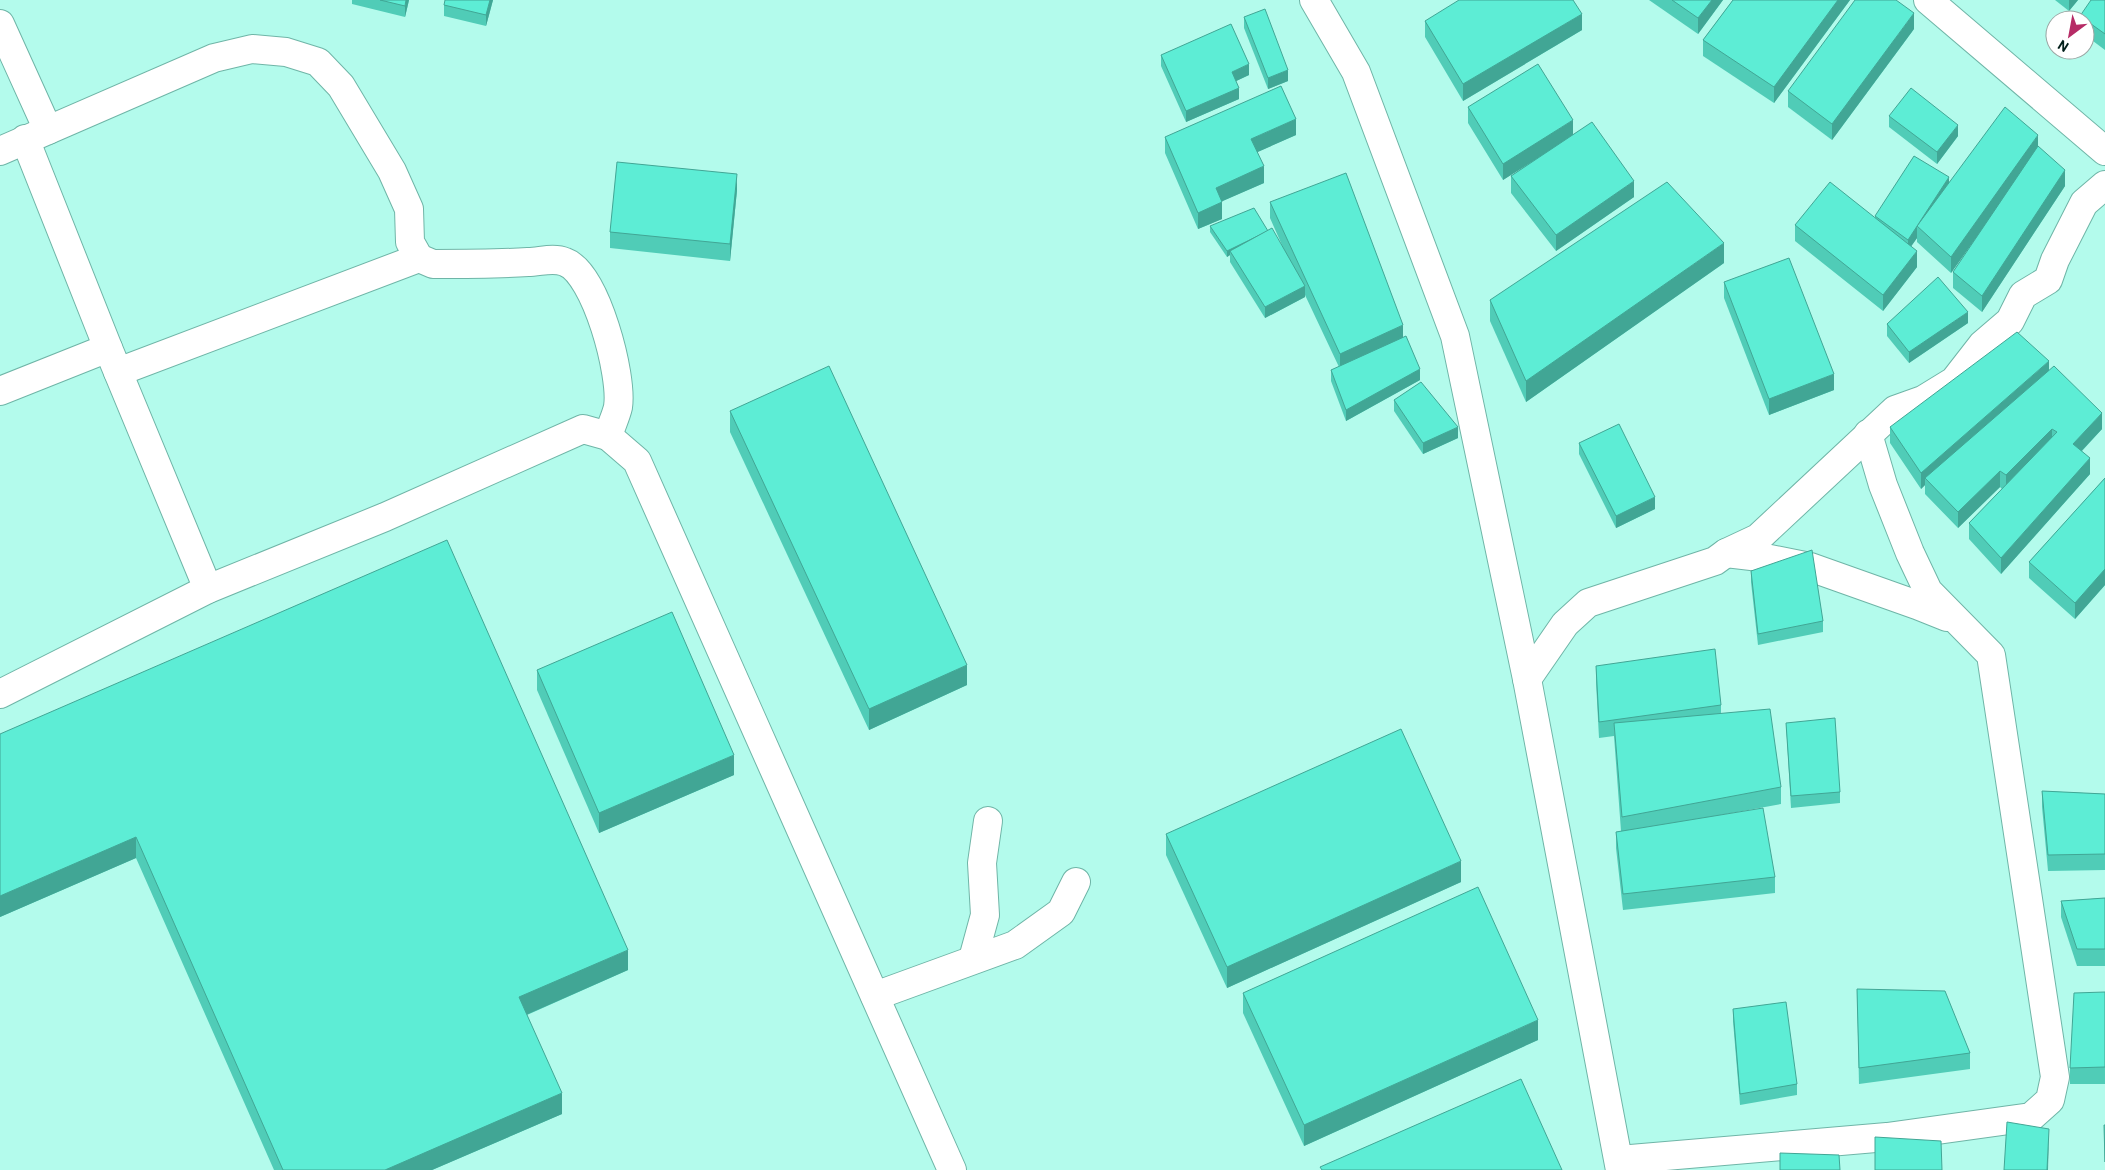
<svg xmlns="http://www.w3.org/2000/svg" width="2105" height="1170" font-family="Barlow,sans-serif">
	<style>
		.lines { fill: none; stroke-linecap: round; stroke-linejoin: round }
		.minor-casing { stroke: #6fb5a7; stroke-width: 30 }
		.minor { stroke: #fff; stroke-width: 28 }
		.wall { fill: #50ccb7 }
		.shaded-wall { fill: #41a695 }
		.building { fill: #5dedd5; stroke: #41a695 }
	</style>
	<rect width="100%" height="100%" fill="#b3fbec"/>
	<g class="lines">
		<defs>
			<g id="minor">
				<polyline points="1314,0 1356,72 1455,336 1527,679 1620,1170"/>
				<polyline points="1928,0 2105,151"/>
				<polyline points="0,24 48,130"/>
				<polyline points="25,139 108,348 208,589"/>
				<path d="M0 151 214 58 252 49 286 52 318 62 341 86 392 171 409 209 410 242 419 258 433 264C464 264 496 264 528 262 540 262 553 257 565 262 596 273 623 376 618 407 616 416 611 426 608 436"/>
				<polyline points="118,372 419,258"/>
				<polyline points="0,391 108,348"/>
				<polyline points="1726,553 1760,557 1810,567 1917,605 1947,617"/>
				<polyline points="1527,679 1565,624 1588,603 1715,561 1726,553 1758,538 1895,410 1923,400 1954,381 1982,345 2010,321 2023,295 2048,280 2055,260 2084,203 2105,185"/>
				<polyline points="0,694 208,589 385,517 583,429 608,436 637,461 952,1170"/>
				<polyline points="973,959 985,915 982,863 988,821"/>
				<polyline points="875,996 1015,945 1061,912 1076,882"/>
				<polyline points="1619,1160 1887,1137 2031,1117 2050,1100 2055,1077 1991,655 1928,591 1910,553 1883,485 1868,434"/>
			</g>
		</defs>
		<use href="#minor" class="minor-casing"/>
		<use href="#minor" class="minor"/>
	</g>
	<g class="wall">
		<polygon points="352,0 409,0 405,17 352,4"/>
		<polygon points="493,0 486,26 444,16 444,5"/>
		<polygon points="1649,0 1723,0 1698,34"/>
		<polygon points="1733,0 1850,0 1774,103 1703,56 1703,40"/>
		<polygon points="2055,0 2078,0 2069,11"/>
		<polygon points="2105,0 2105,50 2085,35 2085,20 2080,20 2080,16"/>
		<polygon points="1244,17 1288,81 1268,89 1244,28"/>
		<polygon points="1425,21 1582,30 1463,101 1425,37"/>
		<polygon points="1914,29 1832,140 1788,107 1788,91"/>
		<polygon points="1161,55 1249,75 1236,81 1239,99 1186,122 1161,66"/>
		<polygon points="1468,107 1573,134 1634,197 1556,251 1511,193 1511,176 1534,160 1503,180 1468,123"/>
		<polygon points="1889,116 1958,136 1937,164 1889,127"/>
		<polygon points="1296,135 1257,152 1264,183 1222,201 1222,219 1198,229 1165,153 1165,137"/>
		<polygon points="2038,146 2065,186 1982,312 1953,288 1953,272 1982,229 1951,273 1917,242 1917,238 1911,246 1917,267 1883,311 1795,241 1795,225 1875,218 1875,216 1949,182"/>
		<polygon points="737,190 730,261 610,248 610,232"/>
		<polygon points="1270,202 1403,338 1420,380 1346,421 1331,381 1331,370 1339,367 1305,295 1305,297 1265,318 1230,262 1230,255 1227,257 1210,232 1210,226 1268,231 1285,252 1270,218"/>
		<polygon points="1724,263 1526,402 1490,321 1490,300"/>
		<polygon points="1724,282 1834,390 1769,415 1724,298"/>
		<polygon points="1968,323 1909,363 1887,336 1887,324"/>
		<polygon points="2049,371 2102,429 2082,451 2090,474 2001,574 1969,539 1969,523 2002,489 2000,487 1958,528 1925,494 1925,485 1921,489 1890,443 1890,427"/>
		<polygon points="1394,400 1458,438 1423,454 1394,411"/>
		<polygon points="730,411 967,685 869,730 730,432"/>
		<polygon points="1579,443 1655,509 1616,528 1579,454"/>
		<polygon points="2105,478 2105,585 2075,619 2029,578 2029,562"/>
		<polygon points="1751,571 1823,621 1823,632 1758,645 1751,582"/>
		<polygon points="1596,666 1721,705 1721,713 1781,787 1781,804 1721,815 1775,877 1775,893 1623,910 1616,848 1616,832 1621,831 1614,736 1599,738 1596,682"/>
		<polygon points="537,670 734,775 599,833 537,690"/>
		<polygon points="1786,723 1840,792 1840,803 1791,808"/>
		<polygon points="0,734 628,970 527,1015 562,1114 432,1170 274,1170 136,858 0,917"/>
		<polygon points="2042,791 2105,794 2105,870 2048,871 2042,807"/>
		<polygon points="1166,834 1461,882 1227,988 1166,855"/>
		<polygon points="2105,898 2105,966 2077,966 2061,917 2061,901"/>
		<polygon points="1857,989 1970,1053 1970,1069 1859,1084"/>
		<polygon points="2105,992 2105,1084 2070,1084 2070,1068"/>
		<polygon points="1243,993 1538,1040 1304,1146 1243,1013"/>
		<polygon points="1733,1009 1797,1084 1797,1095 1740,1105 1733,1021"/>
	</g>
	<g class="shaded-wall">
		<polygon points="406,0 409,0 405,17 405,6"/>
		<polygon points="490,0 493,0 486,26 486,15"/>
		<polygon points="1712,0 1723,0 1698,34 1698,18"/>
		<polygon points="1838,0 1850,0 1774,103 1774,87"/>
		<polygon points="2069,0 2078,0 2069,11"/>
		<polygon points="1914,13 1914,29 1832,140 1832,124"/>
		<polygon points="1582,14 1582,30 1463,101 1463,84"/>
		<polygon points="1249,64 1249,75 1232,83 1232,72"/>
		<polygon points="1288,70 1288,81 1268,89 1268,78"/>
		<polygon points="1239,88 1239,99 1186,122 1186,111"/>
		<polygon points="1296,119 1296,135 1251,155 1251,139"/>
		<polygon points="1573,120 1573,136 1503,180 1503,164"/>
		<polygon points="1958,125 1958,136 1937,164 1937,152"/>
		<polygon points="2038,135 2038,151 1951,273 1951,257"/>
		<polygon points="1264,166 1264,183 1216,204 1216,188"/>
		<polygon points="2065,170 2065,186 1982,312 1982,296"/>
		<polygon points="737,174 737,190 730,261 730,244"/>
		<polygon points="1949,177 1949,188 1917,226"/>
		<polygon points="1634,181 1634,197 1556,251 1556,235"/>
		<polygon points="1222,202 1222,219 1198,229 1198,213"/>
		<polygon points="1917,226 1917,238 1908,251 1908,240"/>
		<polygon points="1268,231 1230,251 1230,255 1227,257 1227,251"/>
		<polygon points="1724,243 1724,263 1526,402 1526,381"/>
		<polygon points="1917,251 1917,267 1883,311 1883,295"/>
		<polygon points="1305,286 1305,297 1265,318 1265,307"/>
		<polygon points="1968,312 1968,323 1909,363 1909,352"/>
		<polygon points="1403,325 1403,341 1340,370 1340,354"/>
		<polygon points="2049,361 2049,378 1925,478 1925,485 1921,489 1921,473"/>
		<polygon points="1420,369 1420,380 1346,421 1346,410"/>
		<polygon points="1834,374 1834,390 1769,415 1769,399"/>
		<polygon points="2102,413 2102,429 2073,460 2073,444"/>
		<polygon points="1458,427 1458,438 1423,454 1423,443"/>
		<polygon points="2052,429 2052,445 2006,491 2006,475"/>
		<polygon points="2090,458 2090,474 2001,574 2001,558"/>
		<polygon points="2000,471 2000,487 1958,528 1958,512"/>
		<polygon points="1655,497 1655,509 1616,528 1616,516"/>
		<polygon points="2105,569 2105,585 2075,619 2075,603"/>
		<polygon points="967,665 967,685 869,730 869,709"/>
		<polygon points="734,755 734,775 599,833 599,813"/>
		<polygon points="136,837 136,858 0,917 0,896"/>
		<polygon points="1461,861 1461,882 1227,988 1227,967"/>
		<polygon points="628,950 628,970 519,1018 519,997"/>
		<polygon points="1538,1020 1538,1040 1304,1146 1304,1125"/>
		<polygon points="562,1093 562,1114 432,1170 385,1170"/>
		<polygon points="2049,1129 2048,1170 2047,1170"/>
	</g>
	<g class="building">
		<polygon points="380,0 406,0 405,6"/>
		<polygon points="445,0 490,0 486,15 444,5"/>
		<polygon points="1459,0 1573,0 1582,14 1463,84 1425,21"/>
		<polygon points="1672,0 1712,0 1698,18"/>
		<polygon points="1733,0 1838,0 1774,87 1703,40"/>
		<polygon points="1855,0 1896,0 1914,13 1832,124 1788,91"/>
		<polygon points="2091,0 2105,0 2105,34 2080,16"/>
		<polygon points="1265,9 1288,70 1268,78 1244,17"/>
		<polygon points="1231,24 1249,64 1232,72 1239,88 1186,111 1161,55"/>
		<polygon points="1538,64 1573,120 1503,164 1468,107"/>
		<polygon points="1281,86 1296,119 1251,139 1264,166 1216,188 1222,202 1198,213 1165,137"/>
		<polygon points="1911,88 1958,125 1937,152 1889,116"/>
		<polygon points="2005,107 2038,135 1951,257 1917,226"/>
		<polygon points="1592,122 1634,181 1556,235 1511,176"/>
		<polygon points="2038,146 2065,170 1982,296 1953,272"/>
		<polygon points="1914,156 1949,177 1908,240 1875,216"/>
		<polygon points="617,162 737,174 730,244 610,232"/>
		<polygon points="1346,173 1403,325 1340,354 1270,202"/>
		<polygon points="1667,182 1724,243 1526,381 1490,300"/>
		<polygon points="1830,182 1917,251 1883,295 1795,225"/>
		<polygon points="1254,208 1268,231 1227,251 1210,226"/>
		<polygon points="1272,228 1305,286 1265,307 1230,251"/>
		<polygon points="1789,258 1834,374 1769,399 1724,282"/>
		<polygon points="1938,277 1968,312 1909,352 1887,324"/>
		<polygon points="2017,332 2049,361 1921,473 1890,427"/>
		<polygon points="1406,336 1420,369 1346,410 1331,370"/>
		<polygon points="829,366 967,665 869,709 730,411"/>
		<polygon points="2054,366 2102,413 2073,444 2090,458 2001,558 1969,523 2057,432 2052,429 2006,475 2000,471 1958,512 1925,478"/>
		<polygon points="1421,382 1458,427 1423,443 1394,400"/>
		<polygon points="1619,424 1655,497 1616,516 1579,443"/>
		<polygon points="2105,478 2105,569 2075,603 2029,562"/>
		<polygon points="447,540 628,950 519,997 562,1093 385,1170 283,1170 136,837 0,896 0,734"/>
		<polygon points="1812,550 1823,621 1758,634 1751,571"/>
		<polygon points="672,612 734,755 599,813 537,670"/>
		<polygon points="1715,649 1721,705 1599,722 1596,666"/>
		<polygon points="1770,709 1781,787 1622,817 1614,723"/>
		<polygon points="1835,718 1840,792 1791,796 1786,723"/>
		<polygon points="1401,729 1461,861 1227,967 1166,834"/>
		<polygon points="2042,791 2105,794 2105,854 2048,855"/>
		<polygon points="1763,808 1775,877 1623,894 1616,832"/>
		<polygon points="1478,887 1538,1020 1304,1125 1243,993"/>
		<polygon points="2105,898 2105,949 2077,949 2061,901"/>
		<polygon points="1857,989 1945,991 1970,1053 1859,1068"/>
		<polygon points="2105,992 2105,1067 2070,1068 2074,993"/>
		<polygon points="1786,1002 1797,1084 1740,1094 1733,1009"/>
		<polygon points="1521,1079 1562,1170 1322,1170 1320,1167"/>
		<polygon points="2007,1122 2049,1129 2047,1170 2004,1170"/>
		<polygon points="2104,1125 2105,1125 2105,1162"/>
		<polygon points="1875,1137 1941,1141 1942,1170 1875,1170"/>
		<polygon points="1780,1153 1839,1155 1840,1170 1780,1170"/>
	</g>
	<g transform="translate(2070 35) rotate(212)"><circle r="24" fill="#ffffff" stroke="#9aa5a3"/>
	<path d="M0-4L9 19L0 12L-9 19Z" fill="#b62b66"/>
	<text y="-8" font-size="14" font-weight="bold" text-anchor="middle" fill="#021f1a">N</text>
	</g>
</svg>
